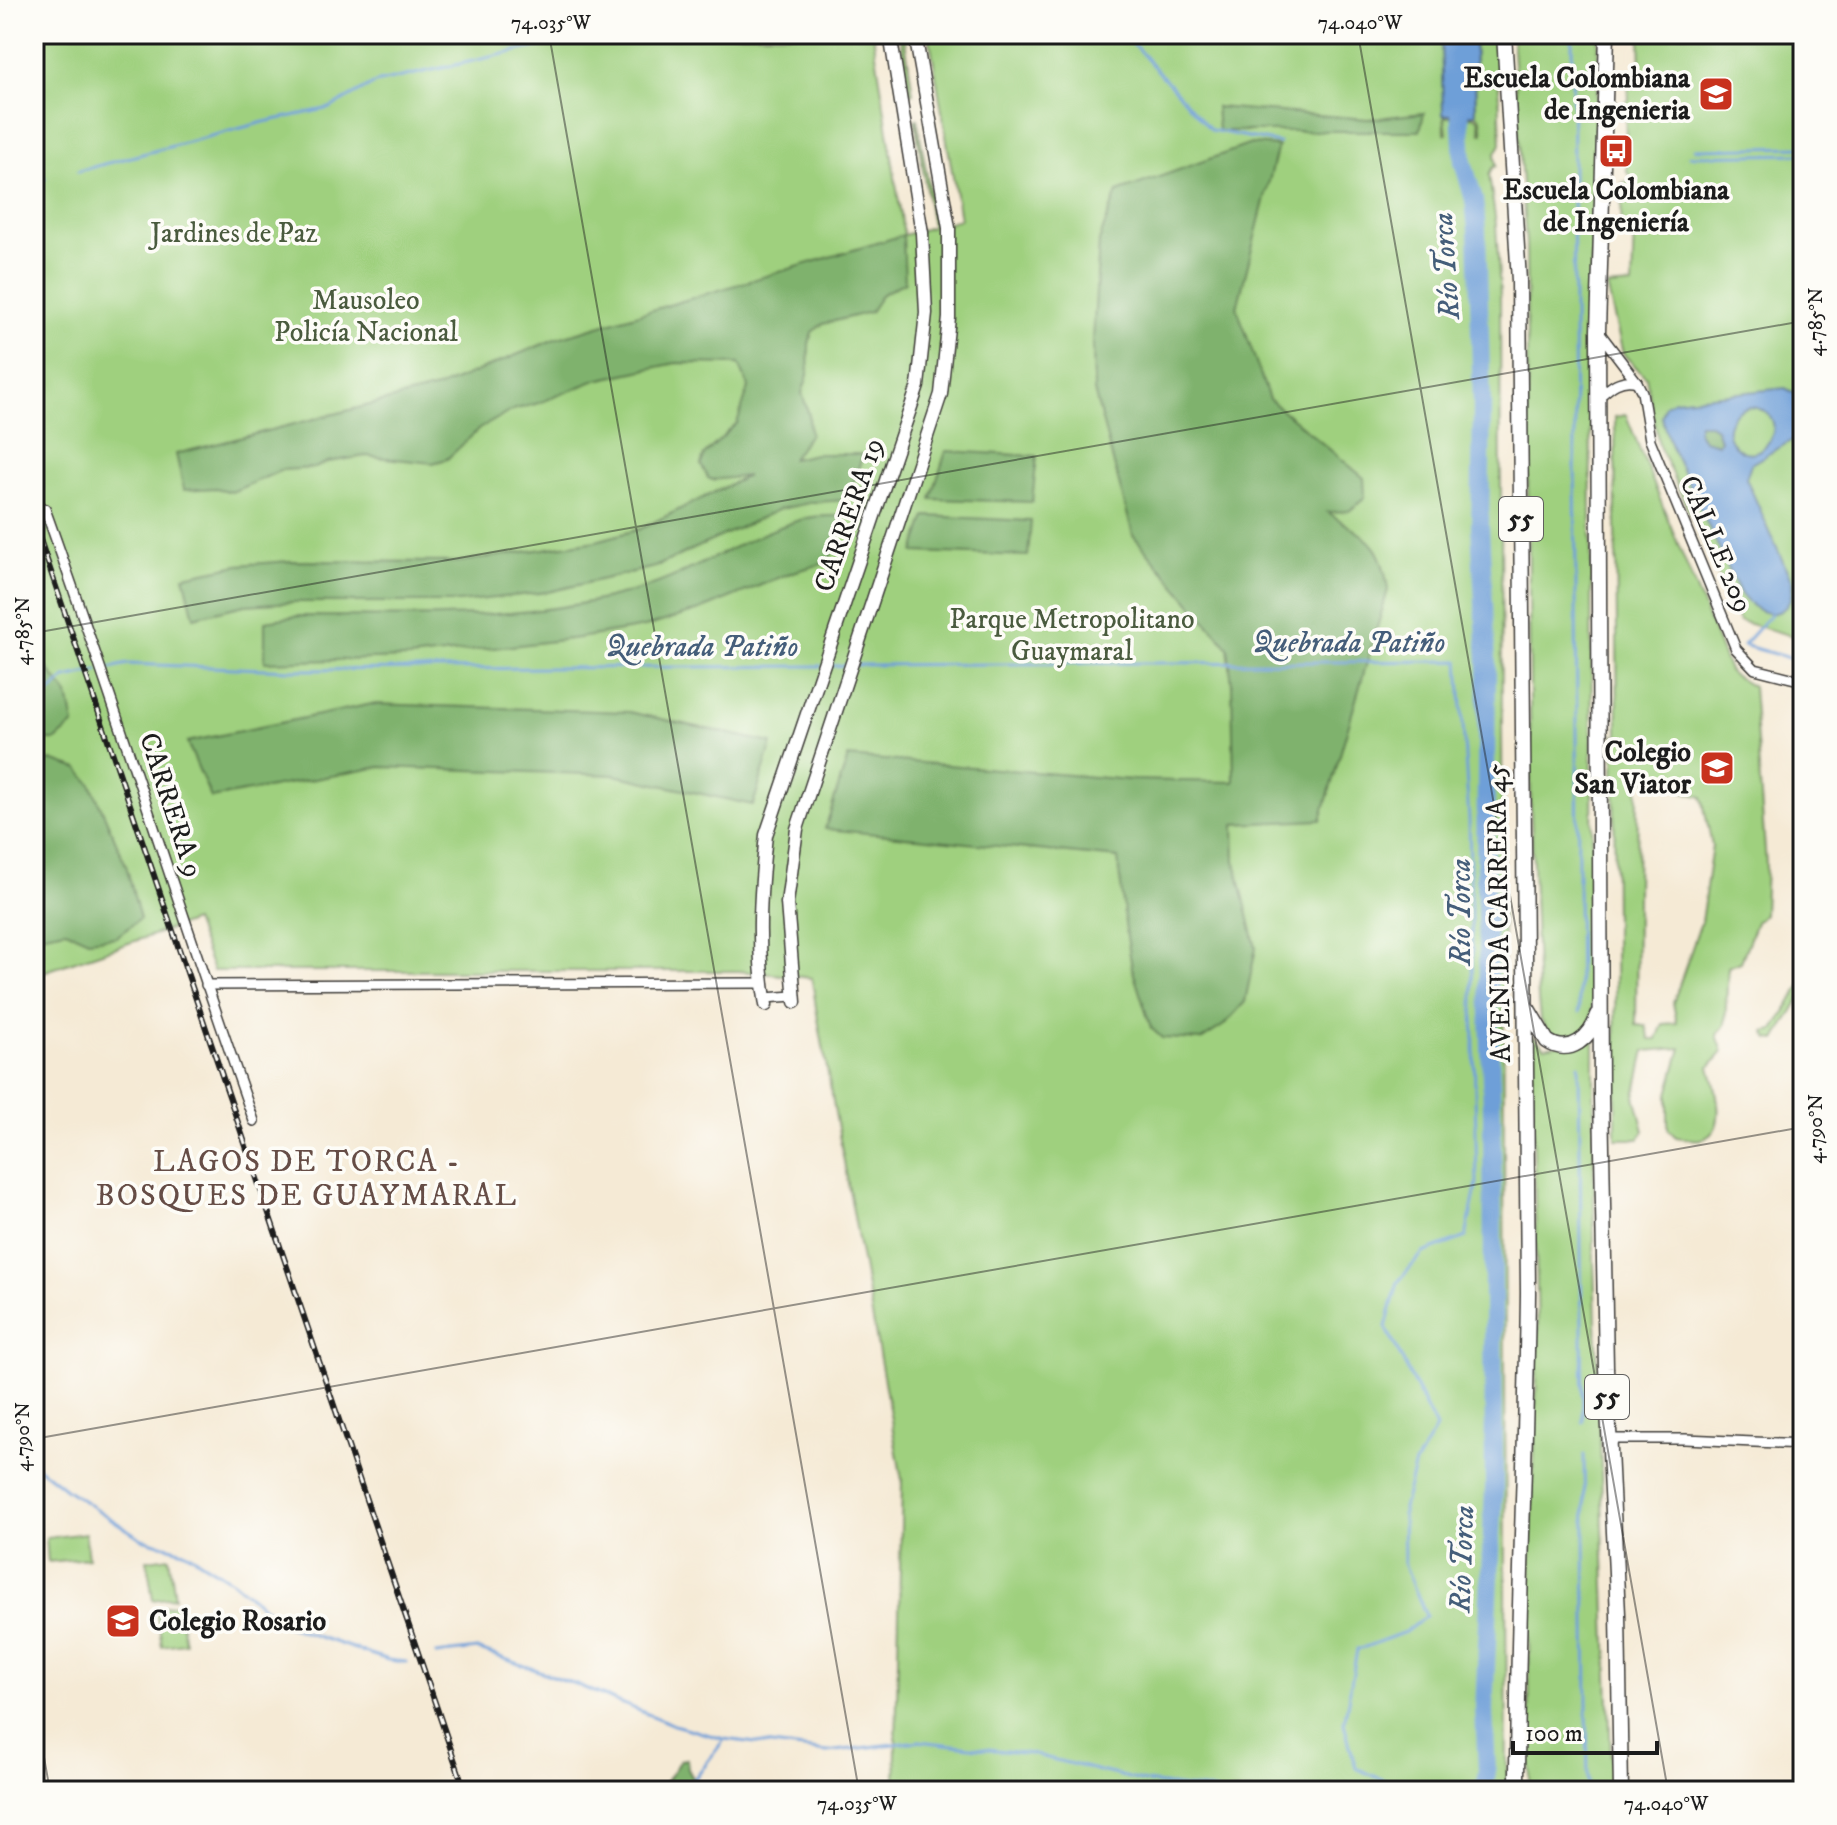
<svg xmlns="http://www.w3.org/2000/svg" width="1837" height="1825" font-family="'IM FELL DW Pica',serif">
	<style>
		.green { fill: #9fd07e; stroke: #5e764d; stroke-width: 2; fill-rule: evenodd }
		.forest { fill: #7fb26d; stroke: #4e6744; stroke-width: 2 }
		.water { fill: #6e9fd8; stroke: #455e7a; stroke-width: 2; fill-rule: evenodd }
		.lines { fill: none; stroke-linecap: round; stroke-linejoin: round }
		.stream { stroke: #6e9fd8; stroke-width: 3 }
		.river { stroke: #6e9fd8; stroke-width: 18 }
		.minor-casing { stroke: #3d3b38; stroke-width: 12 }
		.secondary-casing { stroke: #3d3b38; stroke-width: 15 }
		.trunk-casing { stroke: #3d3b38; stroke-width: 17 }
		.minor { stroke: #fff; stroke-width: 9 }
		.secondary { stroke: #fff; stroke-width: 12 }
		.trunk { stroke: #fff; stroke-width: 14 }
		.rail-casing { stroke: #1c1c1c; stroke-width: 6 }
		.rail { stroke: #fdfcf7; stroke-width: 3; stroke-dasharray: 9; stroke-linecap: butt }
		.ticks { fill: none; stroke: #1c1c1c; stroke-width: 2; stroke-opacity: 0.45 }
		.labels { text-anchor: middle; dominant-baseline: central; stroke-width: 7; stroke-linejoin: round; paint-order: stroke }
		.shield { fill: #fdfcf7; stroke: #605f5e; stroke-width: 2 }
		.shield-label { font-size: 26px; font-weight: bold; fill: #1c1c1c }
		.poi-label { font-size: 28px; font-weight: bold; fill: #1c1c1c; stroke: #fdfcf7; text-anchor: end }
		.park-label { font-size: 28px; fill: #4a5b3e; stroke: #fdfcf7 }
		.street-label { font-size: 28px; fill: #1c1c1c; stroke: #fdfcf7 }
		.water-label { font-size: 30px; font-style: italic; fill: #455e7a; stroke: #fdfcf7 }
		.neighbourhood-label { font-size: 30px; letter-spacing: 2px; fill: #664d46; stroke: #fdfcf7 }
		.neatline { fill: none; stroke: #1c1c1c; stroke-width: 3 }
		.ticks-label { font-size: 20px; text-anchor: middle; fill: #1c1c1c }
	</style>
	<rect width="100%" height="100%" fill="#fdfcf7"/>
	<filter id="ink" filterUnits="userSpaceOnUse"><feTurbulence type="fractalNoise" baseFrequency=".0125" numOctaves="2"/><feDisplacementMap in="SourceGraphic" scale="16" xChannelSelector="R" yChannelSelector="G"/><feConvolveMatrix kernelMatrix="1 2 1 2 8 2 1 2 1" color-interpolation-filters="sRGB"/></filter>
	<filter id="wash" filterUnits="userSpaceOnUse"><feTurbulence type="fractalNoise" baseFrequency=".006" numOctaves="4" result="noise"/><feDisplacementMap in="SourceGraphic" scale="32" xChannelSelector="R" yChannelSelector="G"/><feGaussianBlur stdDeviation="1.8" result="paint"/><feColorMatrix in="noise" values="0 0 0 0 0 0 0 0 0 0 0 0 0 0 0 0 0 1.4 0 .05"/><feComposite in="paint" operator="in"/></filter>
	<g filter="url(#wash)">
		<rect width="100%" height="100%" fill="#f5ead5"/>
		<g class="green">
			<polygon points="34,34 873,34 904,235 932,227 915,120 917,119 936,226 960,219 929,34 1441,34 1445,134 1447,134 1445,117 1474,116 1479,120 1481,133 1483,133 1481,119 1476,114 1474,34 1497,34 1501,144 1495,155 1496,166 1492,168 1489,175 1496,224 1500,295 1507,1791 895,1791 902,1480 816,1008 812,978 739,971 213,971 194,921 34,975 34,491 43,488 34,457"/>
			<polygon points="900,34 904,34 913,93 909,94"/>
			<polygon points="1512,34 1599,34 1590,308 1593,999 1590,1024 1580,1037 1555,1041 1540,1019 1538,1000 1531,814 1526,244"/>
			<polygon points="1640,34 1803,34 1803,639 1739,621 1659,446 1646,377 1623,354 1607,287 1632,285 1634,228 1621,227 1622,183 1628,182 1631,177 1627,172 1625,102 1629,100 1627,75 1641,70"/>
			<path d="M1626 415 1730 673 1753 687 1766 864 1764 914 1756 922 1741 962 1728 967 1725 1025 1717 1035 1723 1052 1710 1067C1715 1085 1730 1131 1702 1139 1696 1141 1683 1138 1676 1137L1668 1129V1094L1681 1048 1645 1051 1635 1096 1644 1131 1639 1139H1616L1614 735 1618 739 1615 417ZM1638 778 1702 797 1712 846 1701 922 1673 1003 1677 1023 1663 1024 1657 1039H1650L1646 1026 1636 1025Z"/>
			<polygon points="1803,982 1803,993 1776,1040 1769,1039 1765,1032 1774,1030"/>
			<polygon points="1531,1035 1545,1047 1594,1037 1594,1263 1612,1791 1530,1791 1529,1625 1538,1334"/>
			<polygon points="85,1533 88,1558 48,1562 46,1538"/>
			<polygon points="169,1557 175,1597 153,1600 147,1560"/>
			<polygon points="178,1604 185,1643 162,1646 156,1608"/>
		</g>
		<g class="forest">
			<polygon points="1216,107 1368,119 1424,113 1420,131 1218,131"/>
			<path d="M1251 144 1278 146 1237 308 1269 399 1364 478 1365 498 1349 511 1328 512C1367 540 1381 538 1388 590L1321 820 1234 824 1235 861 1256 948 1245 1002 1224 1025 1201 1040 1162 1038 1151 1028 1132 968 1125 924 1118 858 825 829 848 757 1131 780 1234 782 1232 685 1228 647 1133 535 1094 391 1093 341 1099 241 1117 192Z"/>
			<polygon points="903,235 905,282 882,294 870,312 823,324 812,332 809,344 808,375 802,393 809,415 810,434 792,459 815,454 863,454 848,500 814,502 780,509 655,567 548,592 460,602 294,602 245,605 194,617 184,576 238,565 289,561 457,562 596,541 640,529 747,476 712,480 708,478 701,465 704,455 737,423 749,387 739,364 676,363 596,380 539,403 513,410 479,429 447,459 433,463 366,456 328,462 315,468 282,470 232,492 216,488 184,490 176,454 437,388 555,339"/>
			<polygon points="1699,423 1710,424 1716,428 1720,440 1718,444 1703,440 1697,430"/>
			<polygon points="946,451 1037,456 1032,502 931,499"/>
			<path d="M843 516 829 562 793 572 700 610 645 627 579 638 410 658 265 662V621L297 616C410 616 529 623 638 590 697 572 748 534 807 518 818 515 832 516 843 516Z"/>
			<polygon points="926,516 1031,521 1028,556 914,552"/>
			<polygon points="34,651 68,695 74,724 56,740 34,740"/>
			<polygon points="372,704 629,712 772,743 753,805 614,775 380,767 211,798 187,742"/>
			<polygon points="51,760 79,769 91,784 126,865 140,919 116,937 88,940 66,930 34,936 34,765"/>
			<polygon points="687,1759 688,1769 700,1791 660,1791 680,1760"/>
		</g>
		<g class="water">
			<polygon points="1441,34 1474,34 1476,114 1443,115"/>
			<path d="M1785 388 1803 397V434L1751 464 1746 478 1792 582C1794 621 1760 622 1740 593L1671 447 1661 416 1665 405 1674 400ZM1750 407C1798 412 1762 474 1734 445 1720 429 1732 410 1750 407ZM1699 424H1710L1716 428 1720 440 1718 444 1703 440 1697 431Z"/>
		</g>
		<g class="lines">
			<g class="stream">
				<polyline points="1572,34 1579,1012"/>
				<polyline points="1127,37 1211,130 1279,143"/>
				<polyline points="1695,149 1803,147"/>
				<polyline points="1689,156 1803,154"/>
				<polyline points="78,171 264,122 330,108 375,83 593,34"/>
				<polyline points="34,182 45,179"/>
				<polyline points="1771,614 1743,645 1803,662"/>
				<polyline points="857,665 1459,661 1469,820 1477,1183 1466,1237 1423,1253 1398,1282 1386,1327 1436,1428 1415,1464 1403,1508 1404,1563 1426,1616 1405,1632 1357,1650 1344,1723 1356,1768 1402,1788"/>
				<polyline points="829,666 849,665"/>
				<polyline points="105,669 128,664 292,670 821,666"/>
				<polyline points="34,707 66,678 98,671"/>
				<polyline points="1579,1065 1583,1422"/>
				<polyline points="1584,1455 1588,1785"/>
				<polyline points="34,1464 67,1490 142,1539 184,1551 232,1581 289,1627 388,1660 406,1662"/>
				<polyline points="436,1654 477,1649 575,1684 674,1725 724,1739 827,1752 919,1741 1031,1754 1145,1782 1217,1791"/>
				<polyline points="1637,1785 1787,1787 1790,1791"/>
				<polyline points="691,1791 695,1778 723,1741"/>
				<polyline points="1317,1791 1500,1788"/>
			</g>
			<polyline class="river" points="1459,93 1463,162 1474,200 1477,230 1482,406 1480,527 1487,663 1485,881 1492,1115 1494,1488 1484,1710 1487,1771 1484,1791"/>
		</g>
	</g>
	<g filter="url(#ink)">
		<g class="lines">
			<defs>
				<g id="minor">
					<polyline points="1598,331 1637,382 1642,392 1650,440 1736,649 1755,669 1803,681"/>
					<path d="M1599 397C1610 387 1621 377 1637 382"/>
					<path d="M34 504 45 509C118 712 182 918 254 1121"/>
					<polyline points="206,985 762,983"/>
					<polyline points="764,998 794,996"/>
					<polyline points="1609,1439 1685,1439 1803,1444"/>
				</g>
				<g id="secondary">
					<polyline points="795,1002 787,903 797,829 941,394 949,318 949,228 915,34"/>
					<path d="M766 1005C756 948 760 892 766 835L918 386 926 313 922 233 890 34"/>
				</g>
				<g id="trunk">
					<path d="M1504 34 1519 281 1528 1293C1526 1459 1517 1625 1517 1791"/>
					<polyline points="1607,34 1598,331 1601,1095 1606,1368 1618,1614 1621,1791"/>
					<path d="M1528 1009 1547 1041C1570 1057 1591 1037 1598 1015"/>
				</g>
			</defs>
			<use href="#minor" class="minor-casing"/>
			<use href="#secondary" class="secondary-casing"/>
			<use href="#trunk" class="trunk-casing"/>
			<use href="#minor" class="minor"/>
			<use href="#secondary" class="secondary"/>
			<use href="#trunk" class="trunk"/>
			<defs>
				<polyline id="rail" points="34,522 465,1791"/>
			</defs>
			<use href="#rail" class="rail-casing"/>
			<use href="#rail" class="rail"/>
		</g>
	</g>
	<path class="ticks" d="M549 34 859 1791M1358 34 1668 1791M34 633 1803 321M34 1439 1803 1127M34 1701 50 1791"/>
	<defs>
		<symbol id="university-square" viewBox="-11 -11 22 22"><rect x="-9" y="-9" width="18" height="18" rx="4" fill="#c8321e" stroke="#fdfcf7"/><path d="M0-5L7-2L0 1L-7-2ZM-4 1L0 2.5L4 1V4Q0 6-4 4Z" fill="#fff"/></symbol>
		<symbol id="bus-square" viewBox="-11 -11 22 22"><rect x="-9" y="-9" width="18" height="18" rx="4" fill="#c8321e" stroke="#fdfcf7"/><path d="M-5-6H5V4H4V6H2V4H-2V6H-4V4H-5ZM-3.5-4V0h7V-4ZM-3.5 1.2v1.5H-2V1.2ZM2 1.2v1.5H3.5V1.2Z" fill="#fff"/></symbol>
		<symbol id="school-square" viewBox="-11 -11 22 22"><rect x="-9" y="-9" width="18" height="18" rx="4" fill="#c8321e" stroke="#fdfcf7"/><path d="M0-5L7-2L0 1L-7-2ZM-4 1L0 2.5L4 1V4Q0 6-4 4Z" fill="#fff"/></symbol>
	</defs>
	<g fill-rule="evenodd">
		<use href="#university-square" x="1696" y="74" width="40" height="40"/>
		<use href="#bus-square" x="1596" y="131" width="40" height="40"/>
		<use href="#school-square" x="1697" y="748" width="40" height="40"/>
		<use href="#school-square" x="103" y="1601" width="40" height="40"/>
	</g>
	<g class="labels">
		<g class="shield">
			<rect x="1499" y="497" width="44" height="44" rx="6"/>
			<rect x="1585" y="1375" width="44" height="44" rx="6"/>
		</g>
		<g class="shield-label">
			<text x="1521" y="519">55</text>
			<text x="1607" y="1397">55</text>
		</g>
		<g class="poi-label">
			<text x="1690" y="78">Escuela Colombiana<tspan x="1690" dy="32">de Ingenieria</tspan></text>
			<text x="1616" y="190" text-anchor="middle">Escuela Colombiana<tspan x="1616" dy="32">de Ingeniería</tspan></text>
			<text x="1691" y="752">Colegio<tspan x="1691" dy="32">San Viator</tspan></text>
			<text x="149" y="1621" text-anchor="start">Colegio Rosario</text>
		</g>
		<g class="park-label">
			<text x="234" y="233">Jardines de Paz</text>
			<text x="366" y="300">Mausoleo<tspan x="366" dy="32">Policía Nacional</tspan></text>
			<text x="1072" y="619">Parque Metropolitano<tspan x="1072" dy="32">Guaymaral</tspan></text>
		</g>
		<g class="street-label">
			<text transform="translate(849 515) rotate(-71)">CARRERA 19</text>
			<text transform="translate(1716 544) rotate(67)">CALLE 209</text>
			<text transform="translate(171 805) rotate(72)">CARRERA 9</text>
			<text transform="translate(1499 913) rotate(-91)">AVENIDA CARRERA 45</text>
		</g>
		<g class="water-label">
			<text transform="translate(1447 266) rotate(-94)">Río Torca</text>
			<text x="1349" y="643">Quebrada Patiño</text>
			<text x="702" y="647">Quebrada Patiño</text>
			<text transform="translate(1461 912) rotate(-90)">Río Torca</text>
			<text transform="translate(1463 1559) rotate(-88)">Río Torca</text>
		</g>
		<g class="neighbourhood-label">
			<text x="307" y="1162">LAGOS DE TORCA -<tspan x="307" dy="34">BOSQUES DE GUAYMARAL</tspan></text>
		</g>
	</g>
	<rect width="1837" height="1825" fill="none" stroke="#fdfcf7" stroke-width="88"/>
	<path d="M1513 1741v12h144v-12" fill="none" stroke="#1c1c1c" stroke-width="4"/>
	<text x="1525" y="1741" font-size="24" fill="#1c1c1c" stroke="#fdfcf7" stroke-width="6" paint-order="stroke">100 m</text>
	<rect x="44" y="44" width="1749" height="1737" class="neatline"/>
	<g class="ticks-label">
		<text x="551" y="29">74.035°W</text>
		<text x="1360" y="29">74.040°W</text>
		<text transform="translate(1815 322) rotate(-90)" y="7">4.785°N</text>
		<text transform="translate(22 631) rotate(-90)" y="7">4.785°N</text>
		<text transform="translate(1815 1129) rotate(-90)" y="7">4.790°N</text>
		<text transform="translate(22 1437) rotate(-90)" y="7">4.790°N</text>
		<text x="857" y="1810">74.035°W</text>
		<text x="1666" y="1810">74.040°W</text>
	</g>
</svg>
